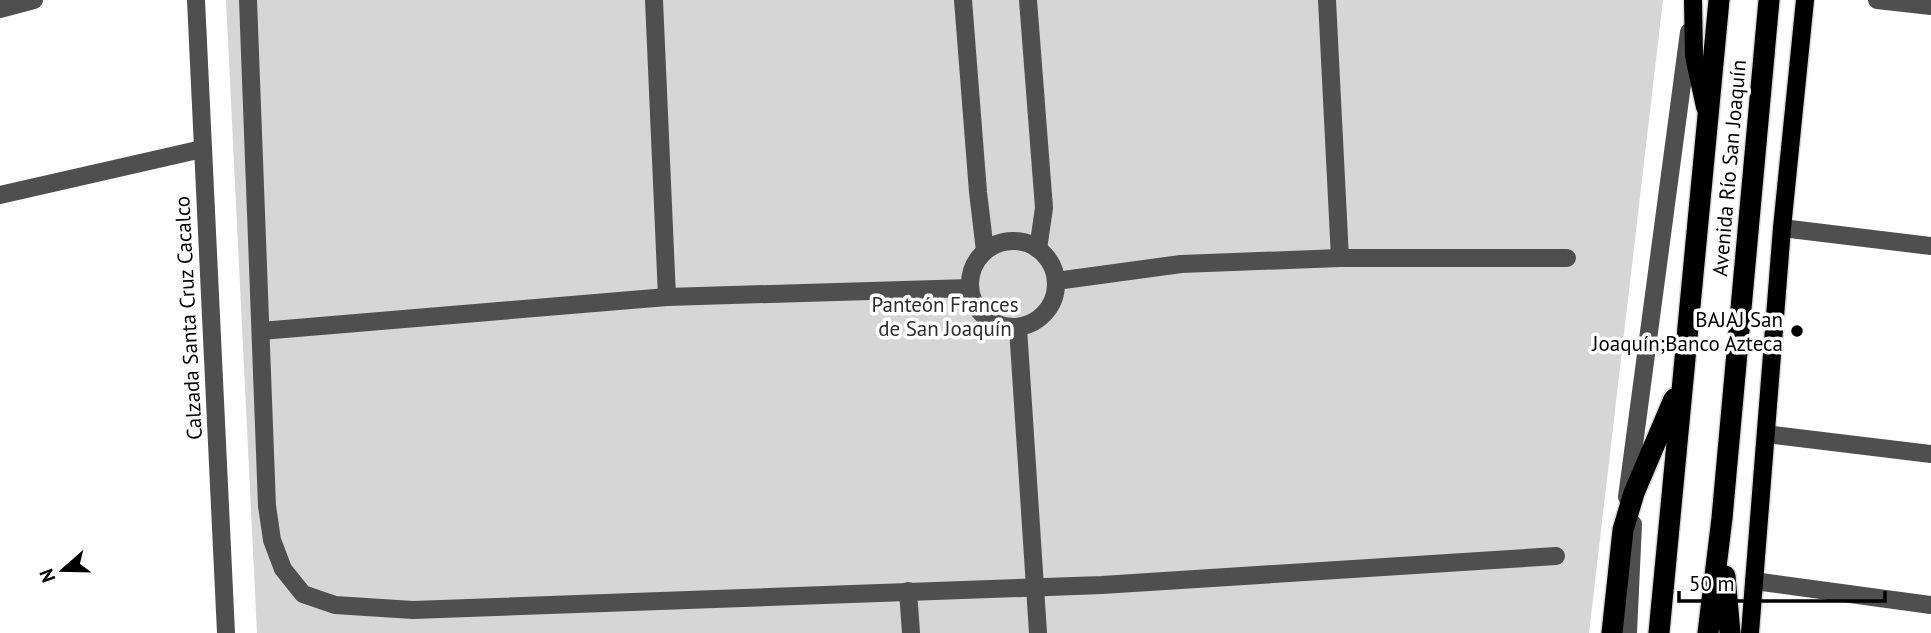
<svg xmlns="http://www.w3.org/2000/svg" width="1931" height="633" font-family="'PT Sans',sans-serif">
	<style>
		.green { fill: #d6d6d6 }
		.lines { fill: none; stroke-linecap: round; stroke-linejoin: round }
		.major-casing { stroke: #dbdbdb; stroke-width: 21 }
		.highway-casing { stroke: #dbdbdb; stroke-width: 24 }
		.minor { stroke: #4f4f4f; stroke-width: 18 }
		.major { stroke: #000; stroke-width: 18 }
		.highway { stroke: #000; stroke-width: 21 }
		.poi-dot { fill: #000; stroke: #fff; stroke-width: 2.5 }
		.labels { text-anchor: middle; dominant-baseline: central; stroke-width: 7; stroke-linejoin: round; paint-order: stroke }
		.street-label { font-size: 21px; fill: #000; stroke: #fff }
		.park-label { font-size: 21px; fill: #2d2d2d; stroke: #fff }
		.poi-label { font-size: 21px; fill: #000; stroke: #fff; text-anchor: end }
	</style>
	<rect width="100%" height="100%" fill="#fff"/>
	<polygon class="green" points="226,0 1663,0 1589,633 257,633"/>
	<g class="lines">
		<defs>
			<g id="major">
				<polyline points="1693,0 1694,56 1705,107"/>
				<polyline points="1750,633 1782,228 1805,0"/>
			</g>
			<g id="highway">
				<polyline points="1725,576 1730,633"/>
				<polyline points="1612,633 1623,530 1634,493 1674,399"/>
				<polyline points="1659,633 1719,0"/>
				<polyline points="1708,633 1722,518 1769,0"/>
			</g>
		</defs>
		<use href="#major" class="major-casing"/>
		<use href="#highway" class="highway-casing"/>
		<g class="minor">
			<polyline points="196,0 226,633"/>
			<polyline points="248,0 267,506 272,540 283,569 303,594 335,605 413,610 1102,585 1556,556"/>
			<polyline points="654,0 667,297"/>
			<polyline points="963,0 978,192 985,251"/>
			<polyline points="1028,0 1044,208 1038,249"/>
			<polyline points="1327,0 1340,258"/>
			<polyline points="1877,0 1931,6"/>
			<polyline points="0,9 34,0"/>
			<polyline points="0,195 202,149"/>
			<polyline points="1782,228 1931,246"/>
			<circle cx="1013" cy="284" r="43"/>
			<polyline points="1056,281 1181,264 1340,258 1567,258"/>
			<polyline points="1018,328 1038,633"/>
			<polyline points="261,331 667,297 970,288"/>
			<polyline points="1766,434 1931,454"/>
			<polyline points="1627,497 1689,32"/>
			<polyline points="1754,581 1931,605"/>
			<polyline points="908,591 911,633"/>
			<polyline points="1628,633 1633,524"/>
		</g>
		<use href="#major" class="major"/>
		<use href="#highway" class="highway"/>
	</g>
	<circle class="poi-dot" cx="1797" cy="331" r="7"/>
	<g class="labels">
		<g class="street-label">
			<text transform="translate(1729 168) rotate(-85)">Avenida Río San Joaquín</text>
			<text transform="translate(188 318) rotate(-93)">Calzada Santa Cruz Cacalco</text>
		</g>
		<g class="park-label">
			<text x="945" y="304">Panteón Frances<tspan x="945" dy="24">de San Joaquín</tspan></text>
		</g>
		<g class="poi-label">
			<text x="1783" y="319">BAJAJ San<tspan x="1783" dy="24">Joaquín;Banco Azteca</tspan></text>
		</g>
	</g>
	<g transform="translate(63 570) rotate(250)" stroke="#ffffff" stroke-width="5" paint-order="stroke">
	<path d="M0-5L12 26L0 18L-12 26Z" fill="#000000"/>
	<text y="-10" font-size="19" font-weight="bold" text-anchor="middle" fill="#000000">N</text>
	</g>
	<path d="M1679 591v10h206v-10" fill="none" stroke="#000000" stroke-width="3.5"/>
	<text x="1689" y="591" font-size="21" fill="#000000" stroke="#ffffff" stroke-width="5" paint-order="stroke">50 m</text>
</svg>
